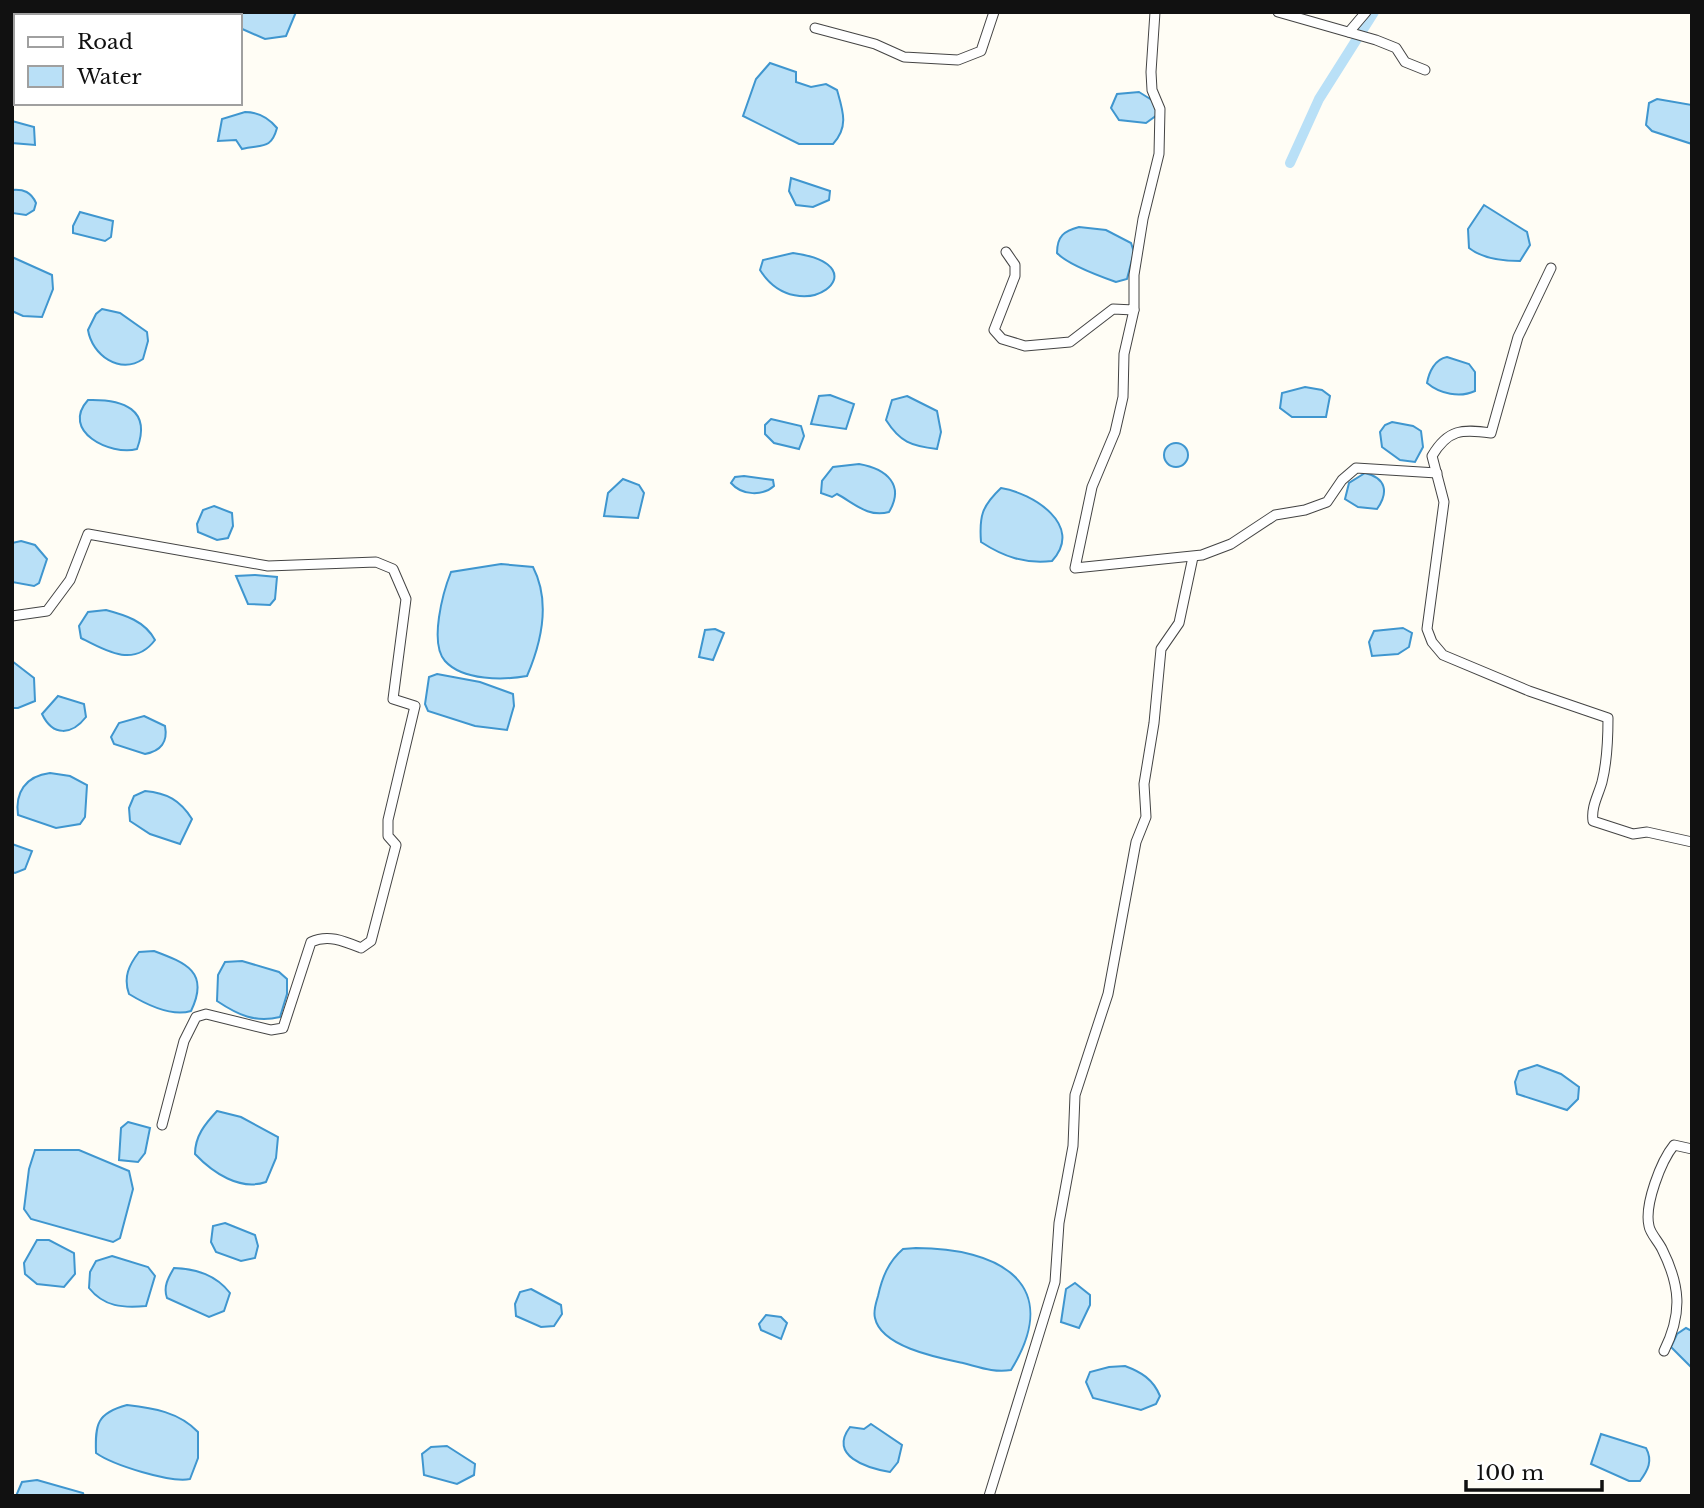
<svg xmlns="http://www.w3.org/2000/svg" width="1704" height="1508" font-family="'Libre Baskerville',serif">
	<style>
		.water { fill: #b9e0f7; stroke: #3f96cf; stroke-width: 2 }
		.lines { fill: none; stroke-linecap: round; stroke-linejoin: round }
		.canal { stroke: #b9e0f7; stroke-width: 10 }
		.street-casing { stroke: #444; stroke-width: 11 }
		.street { stroke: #fff; stroke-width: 9 }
	</style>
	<rect width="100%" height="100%" fill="#fffdf5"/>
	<g class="water">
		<polygon points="233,12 296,12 286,36 265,39 240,28 240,16 232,16"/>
		<path d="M770 63 796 72V82L811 87 826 84 837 90C843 111 849 127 833 144H799L743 116 756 79Z"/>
		<polygon points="1139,92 1155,102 1157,115 1146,123 1119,120 1111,108 1117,94"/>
		<polygon points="1657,99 1692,105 1692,144 1652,131 1646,125 1649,103"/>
		<path d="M245 112C258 112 268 117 277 128 271 150 262 144 242 149L236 140 218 141 222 119Z"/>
		<polygon points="12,121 34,127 35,145 12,143"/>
		<polygon points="791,178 830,191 829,200 813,207 796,205 789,191"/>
		<path d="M12 190C24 189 31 192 36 203L34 210 26 215 12 213Z"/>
		<path d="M1484 205 1527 232 1530 245 1520 261C1502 261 1483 259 1469 248L1468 229Z"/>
		<polygon points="80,212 113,221 111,237 105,241 73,233 73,226"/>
		<path d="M1079 227 1106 230 1131 243 1134 252 1127 279 1116 282C1099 276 1068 265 1057 253 1057 236 1064 231 1079 227Z"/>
		<path d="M793 253C886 266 799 332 760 270L763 260Z"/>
		<polygon points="12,257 52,275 53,289 42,317 23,316 12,311"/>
		<path d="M102 309 120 313 147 332 148 341 143 359C120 375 92 355 88 330L96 314Z"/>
		<path d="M1447 357 1469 364 1475 372V391C1460 398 1440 394 1427 383 1429 372 1435 359 1447 357Z"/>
		<polygon points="1305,387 1322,390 1330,396 1326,417 1292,417 1280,408 1282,393"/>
		<polygon points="830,395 854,404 846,429 811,424 819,396"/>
		<path d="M907 396 937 411 941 432 937 449C911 446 900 442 886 420L892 400Z"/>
		<path d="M88 400C123 399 152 409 137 449 110 456 60 431 88 400Z"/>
		<polygon points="771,419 801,426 804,436 799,449 774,443 765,434 765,425"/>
		<polygon points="1392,422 1413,426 1421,431 1423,447 1415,462 1400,460 1382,447 1380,432 1385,425"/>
		<circle cx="1176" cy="455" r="12"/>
		<path d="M859 464C887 469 905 485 889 512 868 518 854 503 837 494L832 497 821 493 822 481 833 467Z"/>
		<path d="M1365 473C1386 478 1389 492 1377 509L1358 507 1345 499 1349 483Z"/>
		<path d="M744 476 773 480 774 486C763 496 742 496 731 483L735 477Z"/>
		<polygon points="623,479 639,485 644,493 638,518 604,516 608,493"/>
		<path d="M1001 488C1032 493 1085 525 1052 561 1025 564 1004 557 981 542 979 516 982 506 1001 488Z"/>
		<polygon points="214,506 232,513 233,526 228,538 217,540 198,532 197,524 203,510"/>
		<polygon points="21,541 35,545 47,559 39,583 34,586 12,582 12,543"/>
		<path d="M501 564 533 567C551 602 542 641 527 676 504 680 463 681 445 661 429 643 443 592 451 572Z"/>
		<polygon points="255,575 277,577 275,599 270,605 248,604 236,576"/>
		<path d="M106 610C125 615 145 621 155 640 134 668 106 651 81 638L79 626 88 612Z"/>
		<polygon points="1403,628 1412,633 1409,647 1398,654 1372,656 1369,642 1374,631"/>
		<polygon points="715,629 724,633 713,660 699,657 705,630"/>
		<polygon points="12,661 34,678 35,701 18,708 12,708"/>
		<polygon points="437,674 480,682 513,694 514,706 507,730 475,726 428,711 425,704 429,677"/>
		<path d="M58 696 84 704 86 717C72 735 53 737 42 714Z"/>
		<path d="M144 716 165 726C168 742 161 751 145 754L114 744 111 737 119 723Z"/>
		<path d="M50 773 70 776 87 785 85 817 80 824 56 828 18 815C15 793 25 776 50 773Z"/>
		<path d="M145 791C167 793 180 800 192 819L180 844 150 834 130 821 129 808 134 796Z"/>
		<polygon points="12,844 32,851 25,869 15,873 12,872"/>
		<path d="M154 951C186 963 210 972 191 1011 171 1017 147 1005 129 994 123 977 129 965 139 952Z"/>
		<path d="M242 961 279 972 287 979V994L280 1017C255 1023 238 1015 217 1001L218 975 225 962Z"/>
		<polygon points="1537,1065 1561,1074 1579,1087 1578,1099 1567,1110 1517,1094 1515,1082 1519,1071"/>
		<path d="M217 1111 241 1117 278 1137 276 1158 266 1182C240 1191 213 1173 195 1154 195 1136 205 1124 217 1111Z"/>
		<polygon points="128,1122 150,1128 145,1153 138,1162 119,1160 121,1128"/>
		<polygon points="35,1150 79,1150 129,1171 133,1189 120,1238 113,1242 31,1219 24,1209 29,1169"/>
		<polygon points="225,1223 255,1235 258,1246 255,1258 241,1261 216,1252 211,1242 213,1226"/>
		<polygon points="37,1240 49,1240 74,1253 75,1274 64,1287 37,1284 25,1274 24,1263"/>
		<path d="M916 1248C997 1248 1065 1282 1011 1370 994 1373 979 1367 963 1363 939 1358 881 1347 875 1318 873 1311 876 1303 878 1296 882 1278 888 1262 903 1249Z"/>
		<path d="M112 1256 148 1267 155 1276 146 1306C123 1308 104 1307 89 1288L90 1272 96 1261Z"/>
		<path d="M174 1268C197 1269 216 1275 230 1293L224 1311 209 1317 167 1298C163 1287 168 1278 174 1268Z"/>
		<polygon points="1075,1283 1090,1295 1090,1305 1079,1328 1061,1322 1066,1289"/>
		<polygon points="531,1289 561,1305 562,1314 554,1326 541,1327 516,1316 515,1304 520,1292"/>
		<polygon points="766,1315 781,1317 787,1323 781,1339 761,1330 759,1324"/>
		<polygon points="1686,1328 1692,1331 1692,1368 1671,1347 1677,1334"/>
		<path d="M1125 1366C1141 1372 1153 1379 1160 1396L1156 1404 1141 1410 1093 1398 1086 1382 1090 1372 1109 1367Z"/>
		<path d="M127 1405C153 1408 179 1412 198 1432V1458L190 1479C170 1483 113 1465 96 1453 95 1424 97 1413 127 1405Z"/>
		<path d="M871 1424 902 1445 898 1462 890 1472C867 1468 828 1456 850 1427L864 1429Z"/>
		<path d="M1601 1434 1646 1448C1653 1461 1648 1470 1640 1481H1629L1591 1464Z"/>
		<polygon points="447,1446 475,1464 474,1475 457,1484 424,1475 422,1454 431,1447"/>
		<polygon points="37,1480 83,1493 84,1496 16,1496 22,1482"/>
	</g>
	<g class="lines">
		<polyline class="canal" points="1290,163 1319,99 1374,12"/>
		<defs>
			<g id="street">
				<polyline points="1278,12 1376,40 1396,48 1405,62 1425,70"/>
				<polyline points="815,28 875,44 904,57 958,60 981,51 994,12"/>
				<polyline points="1349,32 1366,12"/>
				<polyline points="1006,252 1015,265 1015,276 994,330 1002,339 1025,346 1070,342 1113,309 1134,310 1134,275 1143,219 1159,154 1160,109 1152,90 1151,72 1155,12"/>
				<path d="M1551 268 1518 337 1491 433C1462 429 1448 429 1432 456L1444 502 1427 629 1432 642 1443 655 1529 691 1608 718C1608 740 1607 762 1602 782 1598 796 1591 807 1593 821L1633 834 1647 832 1692 842"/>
				<polyline points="1134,310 1124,354 1123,397 1115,432 1092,487 1075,568 1202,555 1231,544 1275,515 1305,510 1327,502 1342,480 1356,468 1437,473"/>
				<path d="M12 616 47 611 70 580 88 534 268 566 376 562 393 569 406 599 393 699 415 706 388 820V836L396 845 371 941 361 948C344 941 328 934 311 942L283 1028 271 1030 206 1014 196 1017 184 1041 162 1125"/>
				<path d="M1664 1351C1683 1313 1680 1285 1662 1249 1658 1241 1650 1233 1649 1226 1644 1205 1661 1161 1674 1145L1692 1149"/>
				<polyline points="989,1496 1055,1282 1059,1223 1073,1146 1075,1095 1108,994 1136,842 1146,817 1144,784 1154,723 1161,649 1179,623 1193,557"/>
			</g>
		</defs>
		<use href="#street" class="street-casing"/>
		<use href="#street" class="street"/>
	</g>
	<rect width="1704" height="1508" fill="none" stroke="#111111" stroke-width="28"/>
	<rect x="14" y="14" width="228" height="91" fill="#ffffff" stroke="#a0a0a0" stroke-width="2"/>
	<rect x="28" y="37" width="35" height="10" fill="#ffffff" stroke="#a0a0a0" stroke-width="2"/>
	<text x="77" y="49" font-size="21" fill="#111111">Road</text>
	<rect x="28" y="66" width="35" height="21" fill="#b9e0f7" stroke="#a0a0a0" stroke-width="2"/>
	<text x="77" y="84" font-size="21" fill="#111111">Water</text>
	<path d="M1466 1480v10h136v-10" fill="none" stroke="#111111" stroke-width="3.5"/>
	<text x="1476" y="1480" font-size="21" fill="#111111" stroke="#ffffff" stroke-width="5" paint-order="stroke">100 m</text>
</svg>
